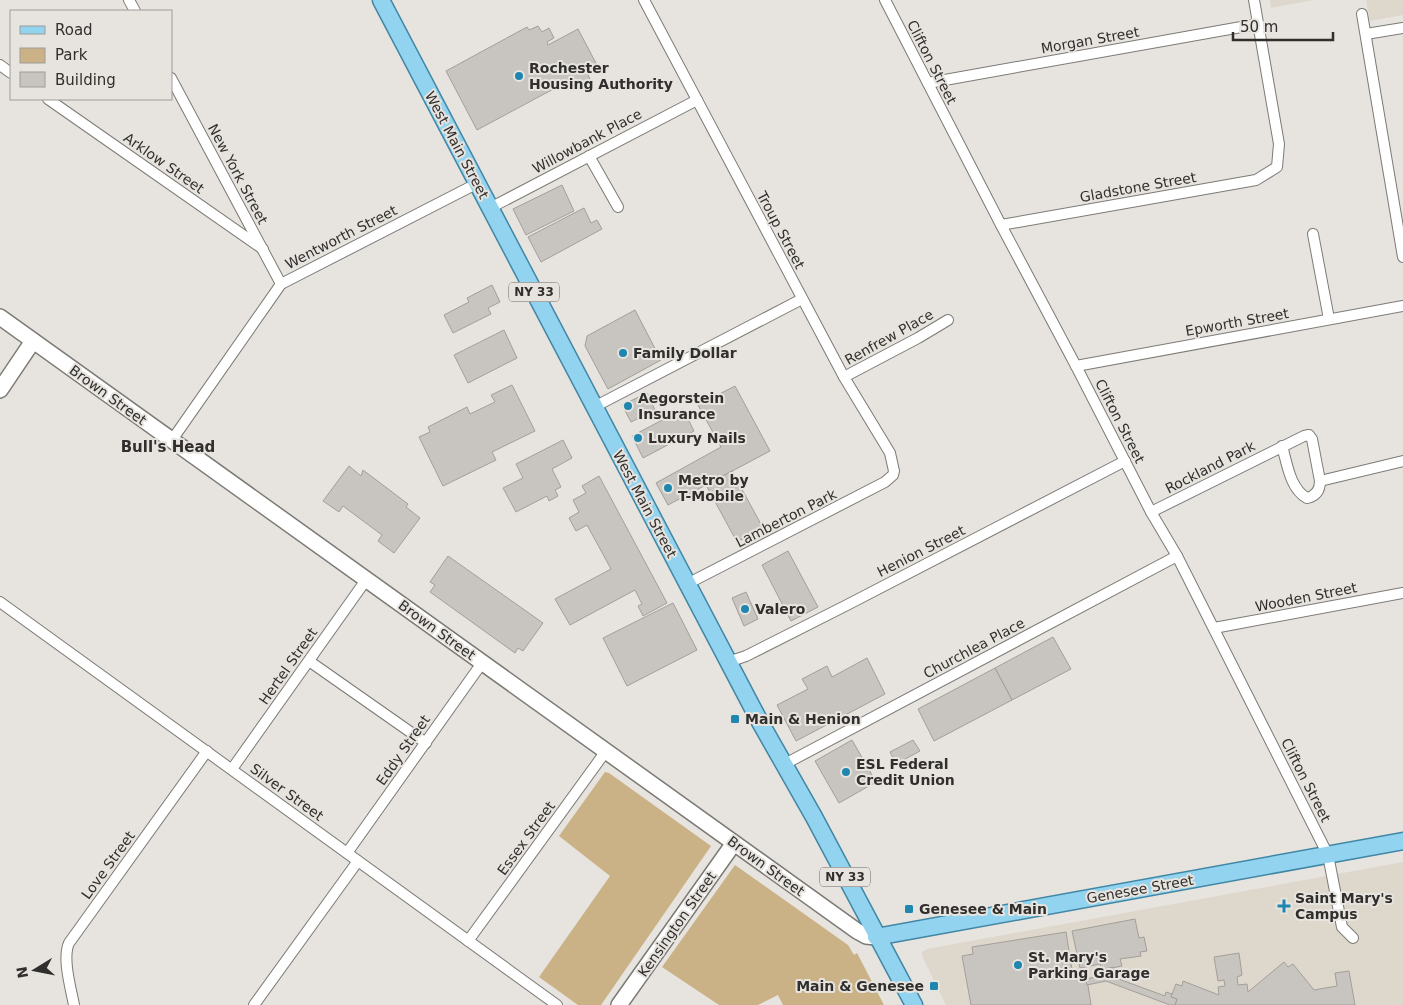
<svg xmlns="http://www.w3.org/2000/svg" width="1403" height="1005" font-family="'DejaVu Sans',sans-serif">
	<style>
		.built { fill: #ded7cb }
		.green { fill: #cbb286 }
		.building { fill: #c8c5c0; stroke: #a29f9a }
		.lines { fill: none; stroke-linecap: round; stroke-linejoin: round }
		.street-casing { stroke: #7c7a75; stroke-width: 12 }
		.secondary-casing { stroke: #7c7a75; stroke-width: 18 }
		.primary-casing { stroke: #4187a5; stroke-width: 19 }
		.street { stroke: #fff; stroke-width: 10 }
		.secondary { stroke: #fff; stroke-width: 15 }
		.primary { stroke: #92d3ef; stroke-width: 16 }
		.poi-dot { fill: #1e86af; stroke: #e7e4df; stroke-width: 2 }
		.labels { text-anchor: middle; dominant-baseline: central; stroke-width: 4; stroke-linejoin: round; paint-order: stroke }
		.shield { fill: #e7e4df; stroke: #686562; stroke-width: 1 }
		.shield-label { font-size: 12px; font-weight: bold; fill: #312f2d }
		.street-label { font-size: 14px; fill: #312f2d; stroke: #e7e4df }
		.poi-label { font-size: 14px; font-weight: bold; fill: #312f2d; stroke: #e7e4df; text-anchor: start }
		.neighbourhood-label { font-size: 15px; font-weight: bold; fill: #312f2d; stroke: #e7e4df }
	</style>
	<rect width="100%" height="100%" fill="#e7e4df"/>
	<g class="built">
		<polygon points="1270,0 1313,0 1271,8"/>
		<polygon points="1366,0 1403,0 1403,15 1370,21"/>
		<polygon points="1403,862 1403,1005 946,1005 922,956 922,952 927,949"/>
	</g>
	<g class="green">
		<polygon points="605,772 609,773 711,846 601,1005 578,1005 539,977 610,876 559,836"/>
		<polygon points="735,865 848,945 854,955 857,953 884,1005 783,1005 778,995 758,1005 719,1005 662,967"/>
	</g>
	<g class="building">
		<polygon points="538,26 542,32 549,28 554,38 547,42 548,45 578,29 598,67 587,73 592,83 577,90 572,79 477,130 446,71 527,27 529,30"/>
		<polygon points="562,185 574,211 526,235 513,209"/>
		<polygon points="584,208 591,223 597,220 602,229 541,262 528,237"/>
		<polygon points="492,285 500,302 488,308 491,314 453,333 444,315 469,302 467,298"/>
		<polygon points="635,310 661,360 608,389 585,346 587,336"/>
		<polygon points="504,330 517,358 468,383 454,355"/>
		<polygon points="512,385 535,431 492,452 496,460 443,486 419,437 430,432 428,427 467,407 470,414 495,402 491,395"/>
		<polygon points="735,386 770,451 668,505 656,483 721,447 698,405"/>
		<polygon points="647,393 655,410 631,422 622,405"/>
		<polygon points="683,409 694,431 643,458 632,436"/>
		<polygon points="563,440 572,458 552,469 561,487 555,490 558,496 549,501 547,496 516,512 503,488 523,478 516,464"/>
		<polygon points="349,466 361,476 363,470 408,504 406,507 420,518 394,553 378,541 382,535 343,506 339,512 323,501"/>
		<polygon points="732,471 763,528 737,542 706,485"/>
		<polygon points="599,476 667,603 643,616 638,606 642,604 635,590 570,625 555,599 611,569 587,525 576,531 569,518 579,512 573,500 586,493 582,486"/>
		<polygon points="788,551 818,607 791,621 762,565"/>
		<polygon points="448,556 543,623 523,651 518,648 515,653 430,592 435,585 430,582"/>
		<polygon points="746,592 758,619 744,626 732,598"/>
		<polygon points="673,603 697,650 627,686 603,638"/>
		<polygon points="1053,637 1071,669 1012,700 995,668"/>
		<polygon points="867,658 885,694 796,741 777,705 808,689 802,679 827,666 832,677"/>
		<polygon points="995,668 1012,700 934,741 918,709"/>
		<polygon points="852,740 876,782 839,803 815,761"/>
		<polygon points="913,740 920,751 896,764 890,752"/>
		<polygon points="1135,919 1139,938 1144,937 1147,951 1140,952 1141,956 1120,959 1122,966 1102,970 1100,964 1080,968 1072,931"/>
		<polygon points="1066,932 1073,976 1086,973 1091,1005 971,1005 962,956 973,954 972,947"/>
		<polygon points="1239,953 1242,975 1237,977 1238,985 1247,984 1248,992 1284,962 1288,967 1293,964 1314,990 1337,986 1335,973 1349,971 1355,1005 1175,1005 1177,999 1171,997 1172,994 1176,984 1182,986 1183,981 1219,995 1218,987 1225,986 1224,980 1218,981 1214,957"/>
		<polygon points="1114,967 1116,978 1165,996 1166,992 1172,994 1171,997 1177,999 1175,1005 1170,1005 1106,981 1087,985 1086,979 1106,975 1105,969"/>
	</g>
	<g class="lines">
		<defs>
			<g id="street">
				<polyline points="129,0 135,11"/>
				<polyline points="644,0 844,377 890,453 894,471 893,475 885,482 687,584"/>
				<polyline points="885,0 1001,225 1076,366 1151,512 1177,556 1328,855 1342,927 1353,938"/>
				<polyline points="1362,14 1403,257"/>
				<polyline points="1366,34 1403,28"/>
				<polyline points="0,65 11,73"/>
				<polyline points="171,78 281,284"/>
				<polyline points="928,83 1258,24"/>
				<polyline points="48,99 263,249"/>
				<polyline points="589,156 618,207"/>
				<polyline points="490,208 697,100"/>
				<polyline points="1001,225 1256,180 1277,167 1279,144 1254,0"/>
				<polyline points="1313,234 1329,319"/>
				<polyline points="1076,366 1403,306"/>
				<polyline points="844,377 918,338 948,320"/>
				<polyline points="594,407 802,299"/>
				<polyline points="172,440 281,284 478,183"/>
				<path d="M1282 446C1287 463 1290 489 1307 498 1316 496 1320 490 1320 481"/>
				<polyline points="1151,512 1304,436 1309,435 1312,439 1320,481 1403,461"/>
				<polyline points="0,602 557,1005"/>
				<polyline points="1214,628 1403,593"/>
				<polyline points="309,661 426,743"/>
				<polyline points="728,662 746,656 847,605 1125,461"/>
				<polyline points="783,765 1177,556"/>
				<polyline points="232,769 366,580"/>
				<polyline points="347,853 482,663"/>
				<polyline points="468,941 606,751"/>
				<path d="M74 1005C71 989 62 958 69 943L207 751"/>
				<polyline points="254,1005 358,861"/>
			</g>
			<g id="secondary">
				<polyline points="0,317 857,931 866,936 876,937"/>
				<polyline points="0,390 33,341"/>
				<polyline points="619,1005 734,843"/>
			</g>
			<g id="primary">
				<polyline points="381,0 760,722 814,817 914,1005"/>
				<polyline points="876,937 1403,841"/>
			</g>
		</defs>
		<use href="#street" class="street-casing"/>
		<use href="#secondary" class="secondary-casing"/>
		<use href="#primary" class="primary-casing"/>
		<use href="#street" class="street"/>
		<use href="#secondary" class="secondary"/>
		<use href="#primary" class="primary"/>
	</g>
	<g class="poi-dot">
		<circle cx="519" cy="76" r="5"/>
		<circle cx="623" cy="353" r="5"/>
		<circle cx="628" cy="406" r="5"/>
		<circle cx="638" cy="438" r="5"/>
		<circle cx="668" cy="488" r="5"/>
		<circle cx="745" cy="609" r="5"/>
		<rect x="730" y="714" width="10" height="10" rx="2.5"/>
		<circle cx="846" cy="772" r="5"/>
		<path d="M1281.5 898.5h5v5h5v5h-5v5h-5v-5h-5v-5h5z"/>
		<rect x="904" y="904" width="10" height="10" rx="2.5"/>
		<circle cx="1018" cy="965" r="5"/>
		<rect x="929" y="981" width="10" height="10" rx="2.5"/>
	</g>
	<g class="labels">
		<g class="shield">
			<rect x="509" y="282.5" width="50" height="19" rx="4"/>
			<rect x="820" y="867.5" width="50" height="19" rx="4"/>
		</g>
		<g class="shield-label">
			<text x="534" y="292">NY 33</text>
			<text x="845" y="877">NY 33</text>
		</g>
		<g class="street-label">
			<text transform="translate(1090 40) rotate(-10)">Morgan Street</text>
			<text transform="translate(932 62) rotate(63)">Clifton Street</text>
			<text transform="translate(587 141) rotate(-28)">Willowbank Place</text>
			<text transform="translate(457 145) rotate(62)">West Main Street</text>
			<text transform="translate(164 163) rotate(35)">Arklow Street</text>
			<text transform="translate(238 174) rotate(62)">New York Street</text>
			<text transform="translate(1138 187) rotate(-10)">Gladstone Street</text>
			<text transform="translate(781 230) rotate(62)">Troup Street</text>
			<text transform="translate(341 237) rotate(-27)">Wentworth Street</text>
			<text transform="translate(1237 322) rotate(-10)">Epworth Street</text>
			<text transform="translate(889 337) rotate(-29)">Renfrew Place</text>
			<text transform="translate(108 395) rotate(36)">Brown Street</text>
			<text transform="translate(1120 421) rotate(63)">Clifton Street</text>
			<text transform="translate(1210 467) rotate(-27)">Rockland Park</text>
			<text transform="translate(645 504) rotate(62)">West Main Street</text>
			<text transform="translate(786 518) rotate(-27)">Lamberton Park</text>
			<text transform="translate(921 551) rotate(-27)">Henion Street</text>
			<text transform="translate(1306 597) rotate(-11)">Wooden Street</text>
			<text transform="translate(437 630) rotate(36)">Brown Street</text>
			<text transform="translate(974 648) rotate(-28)">Churchlea Place</text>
			<text transform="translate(288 666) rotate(-55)">Hertel Street</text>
			<text transform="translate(403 750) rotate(-55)">Eddy Street</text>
			<text transform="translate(1306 780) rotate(63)">Clifton Street</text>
			<text transform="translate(287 792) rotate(36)">Silver Street</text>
			<text transform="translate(526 838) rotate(-54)">Essex Street</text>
			<text transform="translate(108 865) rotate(-54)">Love Street</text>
			<text transform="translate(766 866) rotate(36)">Brown Street</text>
			<text transform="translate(1140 889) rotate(-10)">Genesee Street</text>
			<text transform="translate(677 924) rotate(-55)">Kensington Street</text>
		</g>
		<g class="poi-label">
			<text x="529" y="68">Rochester<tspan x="529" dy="16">Housing Authority</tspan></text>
			<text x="633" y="353">Family Dollar</text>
			<text x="638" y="398">Aegorstein<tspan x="638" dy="16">Insurance</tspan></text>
			<text x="648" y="438">Luxury Nails</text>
			<text x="678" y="480">Metro by<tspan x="678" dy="16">T-Mobile</tspan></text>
			<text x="755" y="609">Valero</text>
			<text x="745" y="719">Main &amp; Henion</text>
			<text x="856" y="764">ESL Federal<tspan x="856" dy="16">Credit Union</tspan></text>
			<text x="1295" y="898">Saint Mary's<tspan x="1295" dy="16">Campus</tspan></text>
			<text x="919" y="909">Genesee &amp; Main</text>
			<text x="1028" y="957">St. Mary's<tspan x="1028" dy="16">Parking Garage</tspan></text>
			<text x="924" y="986" text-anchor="end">Main &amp; Genesee</text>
		</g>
		<g class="neighbourhood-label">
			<text x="168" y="447">Bull's Head</text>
		</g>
	</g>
	<rect x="10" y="10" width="162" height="90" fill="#e7e4df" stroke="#9e9c98"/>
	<rect x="20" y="26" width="25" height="8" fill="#92d3ef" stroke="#9e9c98"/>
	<text x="55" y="35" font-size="15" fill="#312f2d">Road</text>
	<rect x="20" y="48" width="25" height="15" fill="#cbb286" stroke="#9e9c98"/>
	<text x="55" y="60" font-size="15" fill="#312f2d">Park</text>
	<rect x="20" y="72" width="25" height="15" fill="#c8c5c0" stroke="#9e9c98"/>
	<text x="55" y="85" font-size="15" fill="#312f2d">Building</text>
	<g transform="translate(35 970) rotate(260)" stroke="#e7e4df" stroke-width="4" paint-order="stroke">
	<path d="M0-4L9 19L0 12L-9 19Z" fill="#312f2d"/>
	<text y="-8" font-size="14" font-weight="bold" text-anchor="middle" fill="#312f2d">N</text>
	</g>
	<path d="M1233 32v8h100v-8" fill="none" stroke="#312f2d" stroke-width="2.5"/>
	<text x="1240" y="32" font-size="15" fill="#312f2d" stroke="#e7e4df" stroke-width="4" paint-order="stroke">50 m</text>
</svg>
